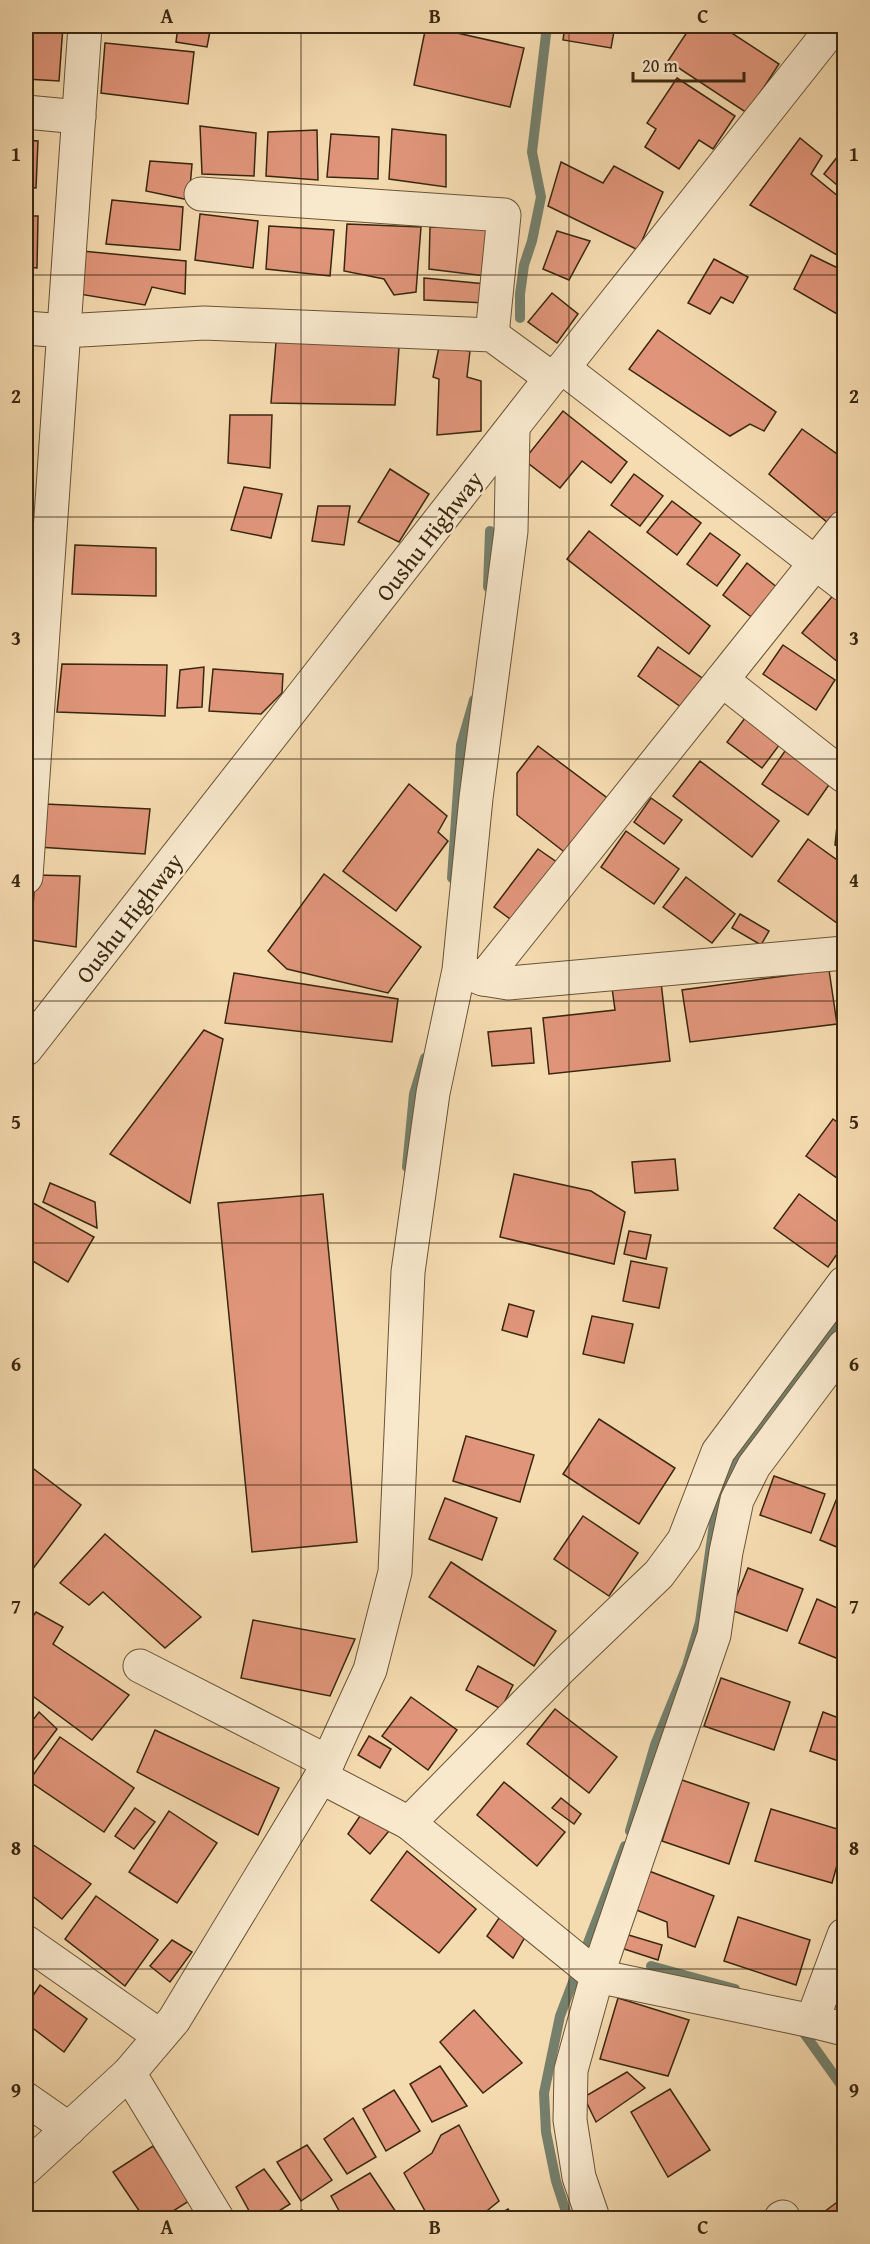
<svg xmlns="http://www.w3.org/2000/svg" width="870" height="2244" font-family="'Gentium Book Plus',serif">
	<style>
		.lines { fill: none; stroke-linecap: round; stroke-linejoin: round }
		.stream { stroke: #75806d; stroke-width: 10 }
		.building { fill: #e0957a; stroke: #3a270f; stroke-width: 1.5 }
		.minor-casing { stroke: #695437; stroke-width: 35 }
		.minor { stroke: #f8e8cc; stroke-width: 33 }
		.grid { fill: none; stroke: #3a270f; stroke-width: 1.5; stroke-opacity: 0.55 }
		.labels { text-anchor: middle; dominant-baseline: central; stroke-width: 5; stroke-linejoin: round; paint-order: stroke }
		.street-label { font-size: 24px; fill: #3a270f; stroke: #f8e8cc }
		.neatline { fill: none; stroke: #3a270f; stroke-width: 2 }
		.grid-label { font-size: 20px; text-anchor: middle; font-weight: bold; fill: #3a270f }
	</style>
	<rect width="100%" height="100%" fill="#f5dbb0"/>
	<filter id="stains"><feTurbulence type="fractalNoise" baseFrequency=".00333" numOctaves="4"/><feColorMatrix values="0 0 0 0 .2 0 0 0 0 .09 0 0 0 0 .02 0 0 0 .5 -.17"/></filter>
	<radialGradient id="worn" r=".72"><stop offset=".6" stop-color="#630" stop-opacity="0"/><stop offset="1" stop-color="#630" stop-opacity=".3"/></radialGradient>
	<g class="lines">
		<g class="stream">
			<polyline points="520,318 520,294 524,265 532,241 541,197 532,152 547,26"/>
			<polyline points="488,587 490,531"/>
			<polyline points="452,878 461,745 474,700"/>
			<polyline points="407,1167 414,1094 425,1058"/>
			<polyline points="630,1831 655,1745 687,1666 700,1622 716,1510 730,1476 750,1439 844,1314"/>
			<polyline points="651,1966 735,1989"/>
			<polyline points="804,2033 844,2089"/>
			<polyline points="568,2218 556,2181 546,2132 544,2093 560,2016 625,1846"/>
		</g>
	</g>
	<g class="building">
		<polygon points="26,26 63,26 59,81 26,79"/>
		<polygon points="178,26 211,26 207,47 176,42"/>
		<polygon points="426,26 524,48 510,107 414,85"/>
		<polygon points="565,26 615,26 611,48 563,40"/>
		<polygon points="691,26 721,26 779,64 747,113 668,61"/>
		<polygon points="105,43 194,52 188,104 101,93"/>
		<polygon points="677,78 735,116 713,149 699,140 679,169 645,147 656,129 647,123"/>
		<polygon points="200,126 256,133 254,176 202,174"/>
		<polygon points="392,129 446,135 446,187 389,179"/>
		<polygon points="317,130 318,180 266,176 268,132"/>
		<polygon points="331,134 379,137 378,179 327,177"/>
		<polygon points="800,138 822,156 811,174 844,201 844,259 750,205"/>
		<polygon points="26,140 38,141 36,188 26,187"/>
		<polygon points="838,156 844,162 844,191 824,174"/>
		<polygon points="150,161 192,164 189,200 146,191"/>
		<polygon points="561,162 603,183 614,166 663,192 638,250 548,206"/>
		<polygon points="112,200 183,207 180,250 106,244"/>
		<polygon points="200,214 258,221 253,268 195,260"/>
		<polygon points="26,216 38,216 37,268 26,267"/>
		<polygon points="347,224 421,227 416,292 394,295 384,279 344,271"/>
		<polygon points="269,226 334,230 330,276 266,269"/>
		<polygon points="430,227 491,229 485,276 429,269"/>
		<polygon points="557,231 590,241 569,280 543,269"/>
		<polygon points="82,251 186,261 185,294 152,287 145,305 73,293"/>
		<polygon points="811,255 844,271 844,318 794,289"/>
		<polygon points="714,259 748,277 733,303 721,297 710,314 688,303"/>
		<polygon points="424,278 486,284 486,303 424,300"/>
		<polygon points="552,293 578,314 557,343 528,322"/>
		<polygon points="658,330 776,412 764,431 750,424 730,436 629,369"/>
		<polygon points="276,342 399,347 395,405 271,403"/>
		<polygon points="439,347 470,351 467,377 481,381 481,431 437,435 439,379 433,377"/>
		<polygon points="563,411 627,462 611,483 582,461 560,488 524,460"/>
		<polygon points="230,415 272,415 270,468 228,463"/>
		<polygon points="802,429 844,459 844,513 834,528 769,474"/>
		<polygon points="390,469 429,494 399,542 358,522"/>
		<polygon points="634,474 663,496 640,526 611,505"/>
		<polygon points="244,487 282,494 271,538 231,530"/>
		<polygon points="672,501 701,523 677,555 647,532"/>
		<polygon points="318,506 350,506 344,545 312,541"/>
		<polygon points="589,531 710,626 689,654 567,559"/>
		<polygon points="710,533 740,555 717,586 687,564"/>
		<polygon points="75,545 156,548 156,596 72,594"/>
		<polygon points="747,563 778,588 754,619 723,595"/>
		<polygon points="835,593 844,601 844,667 802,633"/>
		<polygon points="783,645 835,680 816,710 763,674"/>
		<polygon points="658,647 705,680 685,710 638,676"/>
		<polygon points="62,664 167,665 165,716 57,712"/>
		<polygon points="204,667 202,707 177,708 180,670"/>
		<polygon points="213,669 283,674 282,693 261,714 209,711"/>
		<polygon points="748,714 783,740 762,768 727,742"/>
		<polygon points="538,746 614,803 572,858 517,815 517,773"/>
		<polygon points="785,751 831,782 808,815 762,784"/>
		<polygon points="700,761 779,821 752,857 673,796"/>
		<polygon points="409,784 447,816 438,832 448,841 396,911 343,871"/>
		<polygon points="651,798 682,820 664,844 634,822"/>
		<polygon points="45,804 150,809 145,854 38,847"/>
		<polygon points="844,815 844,851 835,845 837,826"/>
		<polygon points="626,831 679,869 654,904 601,867"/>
		<polygon points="808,839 844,865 844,928 778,881"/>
		<polygon points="538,849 561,865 517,924 494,907"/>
		<polygon points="324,874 421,947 388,993 287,969 268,951"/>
		<polygon points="35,875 80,876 76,947 31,940"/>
		<polygon points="686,877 735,914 712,943 663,907"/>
		<polygon points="740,914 769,931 761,945 732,928"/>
		<polygon points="829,970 837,1024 690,1042 682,990"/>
		<polygon points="234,973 398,999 392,1042 225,1023"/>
		<polygon points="661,982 670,1061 549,1074 543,1018 615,1010 612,988"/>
		<polygon points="531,1028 534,1063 492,1066 488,1032"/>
		<polygon points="204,1030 223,1039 190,1203 110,1154"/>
		<polygon points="833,1119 844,1127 844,1183 806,1156"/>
		<polygon points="675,1159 678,1190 635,1193 632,1162"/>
		<polygon points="514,1174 591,1191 625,1212 614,1264 500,1237"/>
		<polygon points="50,1183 95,1202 97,1228 43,1202"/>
		<polygon points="323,1194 357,1542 252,1552 218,1203"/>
		<polygon points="799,1194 844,1227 844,1244 828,1267 774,1228"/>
		<polygon points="26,1199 94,1237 68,1282 26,1257"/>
		<polygon points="629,1231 651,1235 646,1259 624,1254"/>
		<polygon points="631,1261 667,1268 659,1308 623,1301"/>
		<polygon points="509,1304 534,1311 527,1337 502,1330"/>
		<polygon points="592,1316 633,1324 624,1363 583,1354"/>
		<polygon points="599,1419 675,1468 639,1524 563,1474"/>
		<polygon points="466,1436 534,1455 520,1502 453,1481"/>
		<polygon points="26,1463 81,1505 26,1578"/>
		<polygon points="774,1476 825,1494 811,1533 760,1515"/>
		<polygon points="445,1498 497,1518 482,1560 429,1539"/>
		<polygon points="837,1498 844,1501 844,1550 820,1540"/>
		<polygon points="583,1516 638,1553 609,1596 554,1559"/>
		<polygon points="105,1534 201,1617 165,1648 103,1592 89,1605 60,1583"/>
		<polygon points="451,1562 556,1631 534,1666 429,1597"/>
		<polygon points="748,1568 803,1589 787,1631 731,1610"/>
		<polygon points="817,1599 844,1611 844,1652 841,1660 799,1643"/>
		<polygon points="36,1612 63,1627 53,1644 129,1695 92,1740 26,1691 26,1626"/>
		<polygon points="253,1620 355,1639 330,1696 241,1678"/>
		<polygon points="478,1666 513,1685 501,1709 466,1690"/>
		<polygon points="721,1678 790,1702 774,1750 704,1726"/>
		<polygon points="411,1697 457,1730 428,1770 382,1736"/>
		<polygon points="555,1709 617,1757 589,1793 527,1744"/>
		<polygon points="39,1712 57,1729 26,1770 26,1729"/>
		<polygon points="823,1712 844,1720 844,1763 810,1751"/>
		<polygon points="155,1730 279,1788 258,1835 137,1772"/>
		<polygon points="369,1736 391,1749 380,1768 358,1755"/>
		<polygon points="60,1737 134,1788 104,1832 29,1781"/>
		<polygon points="682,1780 749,1803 729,1864 662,1841"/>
		<polygon points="504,1782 565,1832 537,1866 477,1815"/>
		<polygon points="561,1798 581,1814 574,1824 552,1808"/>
		<polygon points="135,1808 155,1822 134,1849 115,1836"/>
		<polygon points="771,1809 844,1831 844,1840 832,1883 755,1861"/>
		<polygon points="169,1811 217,1843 177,1903 129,1872"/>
		<polygon points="362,1813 389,1831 370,1854 348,1834"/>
		<polygon points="26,1840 91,1884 62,1919 31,1895 26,1902"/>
		<polygon points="407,1851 476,1909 439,1953 371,1900"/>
		<polygon points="649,1871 714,1896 695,1947 668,1937 667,1922 634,1909"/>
		<polygon points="96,1896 158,1940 125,1986 65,1939"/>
		<polygon points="738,1917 810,1940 796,1985 724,1961"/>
		<polygon points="499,1918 525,1937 513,1958 487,1936"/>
		<polygon points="622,1933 662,1945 658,1960 618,1947"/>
		<polygon points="172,1940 192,1952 170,1982 150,1966"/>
		<polygon points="40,1985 87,2019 64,2052 26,2023 26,2006"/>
		<polygon points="618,1998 689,2020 668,2076 600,2059"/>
		<polygon points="474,2010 522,2063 483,2093 440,2042"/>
		<polygon points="440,2066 467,2106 432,2122 410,2084"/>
		<polygon points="627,2072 645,2088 596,2122 584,2097"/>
		<polygon points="670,2089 710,2150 668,2177 631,2112"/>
		<polygon points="394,2090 420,2131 386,2151 363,2109"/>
		<polygon points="353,2118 376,2157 347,2174 324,2139"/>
		<polygon points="459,2125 499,2201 478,2218 429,2218 404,2173 432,2153 441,2135"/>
		<polygon points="307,2145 332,2180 301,2201 277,2162"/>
		<polygon points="153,2146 189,2201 162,2218 144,2218 113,2172"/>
		<polygon points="264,2169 290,2204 268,2218 253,2218 236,2187"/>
		<polygon points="370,2173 400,2218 343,2218 331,2196"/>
		<polygon points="844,2197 844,2218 816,2218"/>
		<polygon points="508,2209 514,2218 492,2218"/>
		<polygon points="302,2210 309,2218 286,2218"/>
	</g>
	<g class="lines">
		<defs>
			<g id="minor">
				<polyline points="26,112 79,117"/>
				<polyline points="201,194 504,215 492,335"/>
				<polyline points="26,328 64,331 204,323 492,335 551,378"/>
				<polyline points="563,368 844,585"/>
				<polyline points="722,680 844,776"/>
				<polyline points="26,877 85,26"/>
				<polyline points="465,972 483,979 508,983 844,953"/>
				<polyline points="483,979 844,527"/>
				<polyline points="26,1049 551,378 563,368 834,26"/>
				<polyline points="140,1666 328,1762"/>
				<polyline points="321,1777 409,1823 597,1976 812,2021 844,2029"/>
				<polyline points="409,1823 563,1666 659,1574 684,1540 718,1452 844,1283"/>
				<polyline points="26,1942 160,2036"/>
				<polyline points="812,2021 844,1935"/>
				<polyline points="129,2073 217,2218"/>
				<polyline points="26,2099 69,2129"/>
				<polyline points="26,2168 129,2073 174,2020 321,1777 370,1670 395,1572 408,1272 433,1093 459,970 476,798 511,531 513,430"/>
				<polyline points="593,2218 579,2177 570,2120 571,2070 597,1976 714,1635 726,1552 737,1500 754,1466 844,1346"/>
				<polyline points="781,2218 783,2217"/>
			</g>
		</defs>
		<use href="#minor" class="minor-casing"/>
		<use href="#minor" class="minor"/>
	</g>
	<path class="grid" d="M301 26V2218M569 26V2218M26 275H844M26 517H844M26 759H844M26 1001H844M26 1243H844M26 1485H844M26 1727H844M26 1969H844"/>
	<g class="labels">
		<g class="street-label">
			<text transform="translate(429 536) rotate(-52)">Oushu Highway</text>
			<text transform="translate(129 918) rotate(-52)">Oushu Highway</text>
		</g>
	</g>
	<rect width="870" height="2244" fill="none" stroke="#f5dbb0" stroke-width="66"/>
	<path d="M633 72v9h111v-9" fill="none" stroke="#3a270f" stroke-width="3"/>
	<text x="642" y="72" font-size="18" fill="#3a270f" stroke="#f8e8cc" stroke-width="4.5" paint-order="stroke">20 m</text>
	<rect x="33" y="33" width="804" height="2178" class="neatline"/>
	<g class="grid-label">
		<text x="167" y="23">A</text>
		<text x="435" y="23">B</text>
		<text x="703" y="23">C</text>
		<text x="16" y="161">1</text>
		<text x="854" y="161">1</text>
		<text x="16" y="403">2</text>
		<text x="854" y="403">2</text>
		<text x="16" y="645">3</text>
		<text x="854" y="645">3</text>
		<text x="16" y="887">4</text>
		<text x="854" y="887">4</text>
		<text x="16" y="1129">5</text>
		<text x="854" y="1129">5</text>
		<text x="16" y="1371">6</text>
		<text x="854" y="1371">6</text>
		<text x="16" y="1613">7</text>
		<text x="854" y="1613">7</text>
		<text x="16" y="1855">8</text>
		<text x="854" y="1855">8</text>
		<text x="16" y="2097">9</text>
		<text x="854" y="2097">9</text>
		<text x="167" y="2234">A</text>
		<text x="435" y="2234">B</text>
		<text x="703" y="2234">C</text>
	</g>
	<rect width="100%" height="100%" filter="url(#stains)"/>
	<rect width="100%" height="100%" fill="url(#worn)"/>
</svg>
